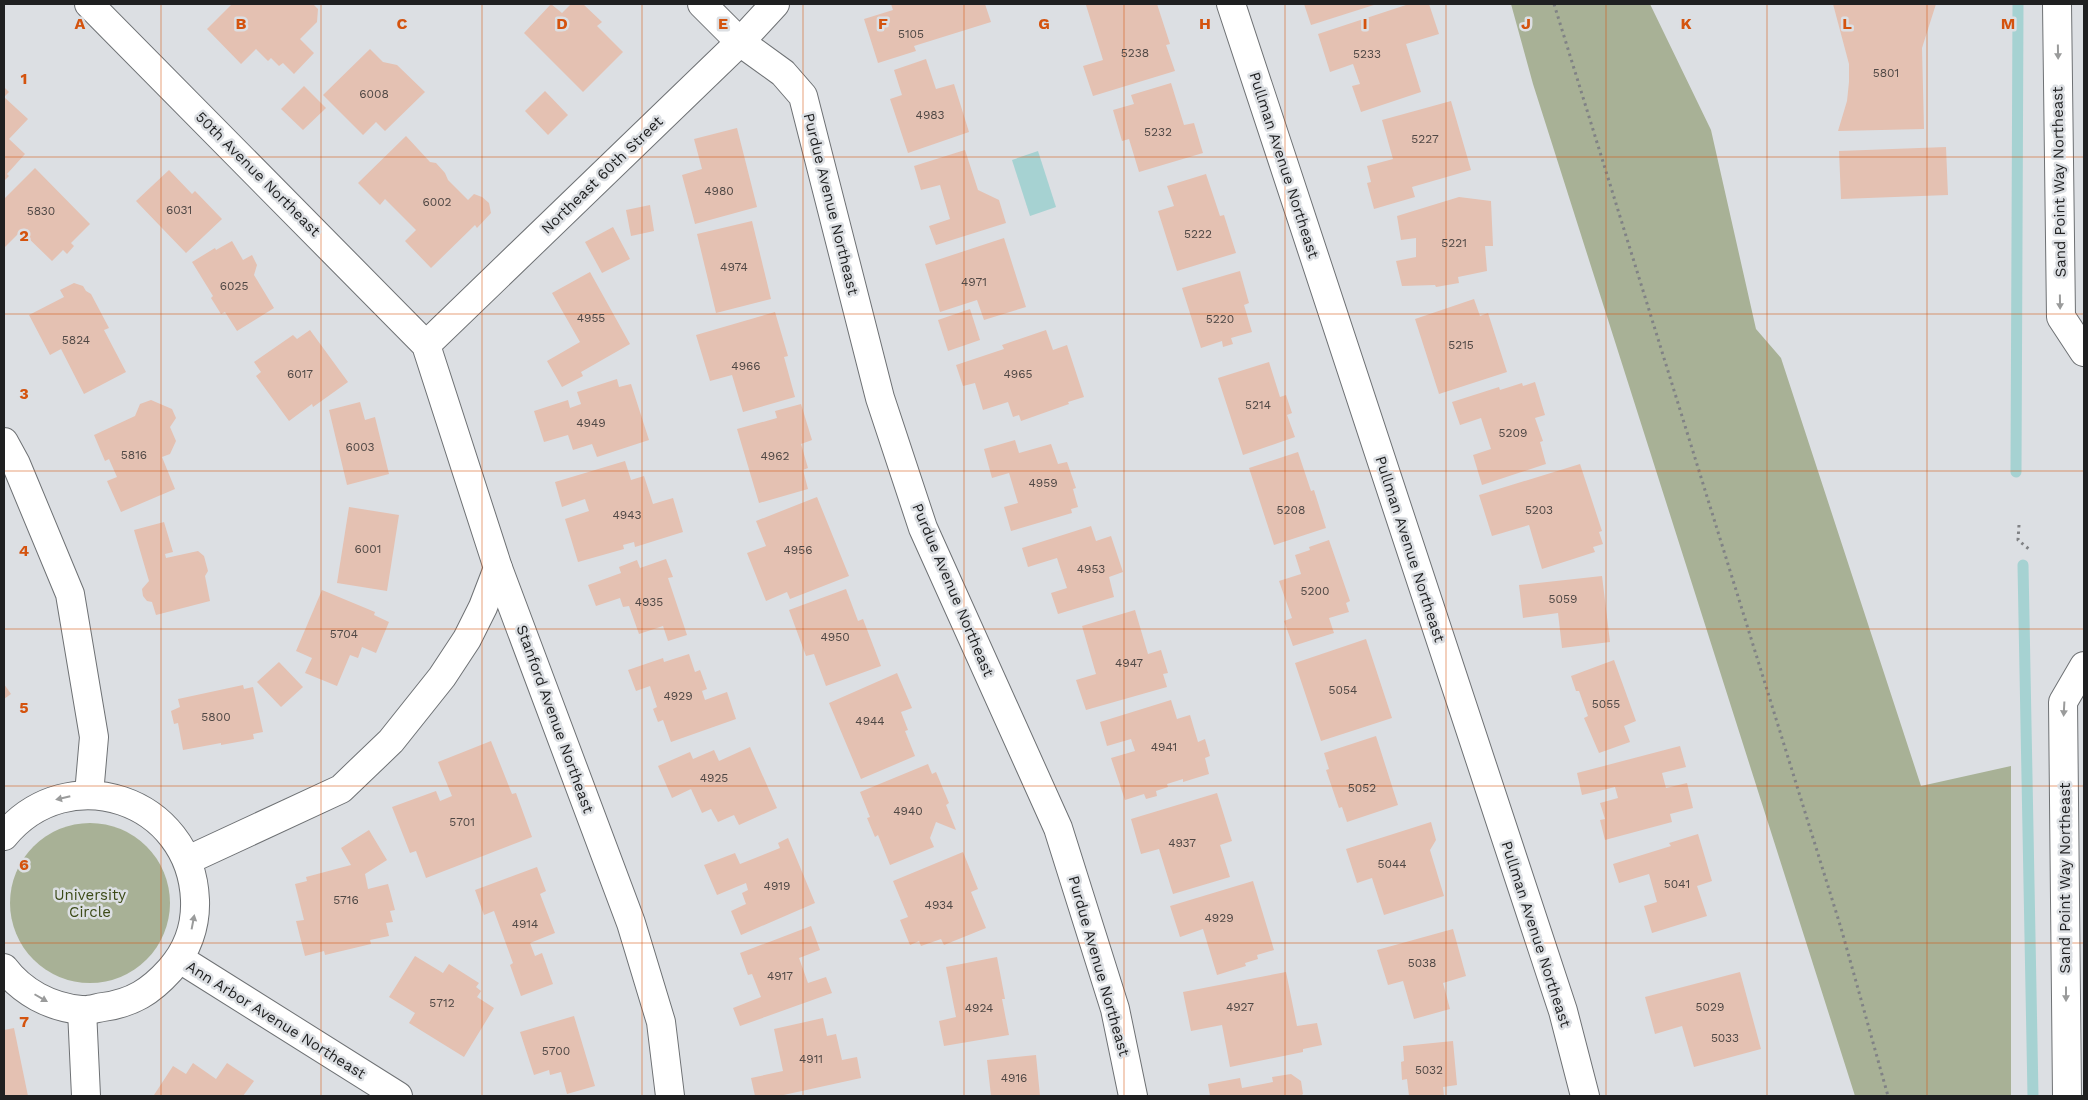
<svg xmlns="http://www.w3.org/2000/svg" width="2088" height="1100" font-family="'Work Sans',sans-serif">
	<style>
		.green { fill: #a8b196 }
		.water { fill: #a6d2d2 }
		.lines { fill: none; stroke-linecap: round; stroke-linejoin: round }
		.stream { stroke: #a6d2d2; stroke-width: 11 }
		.building { fill: #e4c1b2 }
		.minor-casing { stroke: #6e7174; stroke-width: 30 }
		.primary-casing { stroke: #6e7174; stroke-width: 30 }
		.path { stroke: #808285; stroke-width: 3; stroke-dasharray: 2.5 4; stroke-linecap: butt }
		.minor { stroke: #fff; stroke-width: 28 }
		.primary { stroke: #fff; stroke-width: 28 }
		.oneway { fill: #9a9b9b }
		.grid { fill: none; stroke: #d4530e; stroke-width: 1; stroke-opacity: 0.55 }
		.labels { text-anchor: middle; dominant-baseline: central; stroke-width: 5; stroke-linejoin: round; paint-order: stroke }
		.number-label { font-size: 12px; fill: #504845 }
		.street-label { font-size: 15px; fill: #1f2021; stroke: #dcdfe3 }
		.park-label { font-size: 15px; fill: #3c4a17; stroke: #dcdfe3 }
		.grid-label { font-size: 16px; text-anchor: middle; font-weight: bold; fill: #d4530e; stroke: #dcdfe3; stroke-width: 5; stroke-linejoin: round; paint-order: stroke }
	</style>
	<rect width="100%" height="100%" fill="#dcdfe3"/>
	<g class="green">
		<polygon points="1511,4 1650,4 1711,130 1756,329 1781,358 1921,786 2011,766 2011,1096 1855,1096 1533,84"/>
		<circle cx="90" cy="903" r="80"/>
	</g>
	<polygon class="water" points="1038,151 1056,207 1030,216 1012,160"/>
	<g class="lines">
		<g class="stream">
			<polyline points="2016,472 2018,4"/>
			<polyline points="2023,565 2033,1096"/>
		</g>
	</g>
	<g class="building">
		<polygon points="232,4 313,4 318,9 317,22 300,39 314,53 294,74 283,63 279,66 271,58 268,61 256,49 241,64 207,29"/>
		<polygon points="551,4 562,13 571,4 583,4 602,22 597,26 623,52 583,92 524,33"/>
		<polygon points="891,4 985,4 991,22 914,46 916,51 878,63 864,19 893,10"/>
		<polygon points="1091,4 1157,4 1170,44 1166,45 1175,71 1093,96 1083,66 1103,60 1086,5"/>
		<polygon points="1304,4 1377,4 1311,25"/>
		<polygon points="1409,4 1429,4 1439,34 1406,44 1421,92 1361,112 1352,86 1360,84 1353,64 1330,72 1318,34"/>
		<polygon points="1833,4 1936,4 1922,48 1924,129 1838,131 1847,101 1849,82 1849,64"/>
		<polygon points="370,49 383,62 397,65 425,92 385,131 376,122 363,135 323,95"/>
		<polygon points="926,59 936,89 954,84 969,132 908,153 890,99 902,95 894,70"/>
		<polygon points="1171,83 1184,125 1194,123 1203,153 1139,172 1129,139 1122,141 1113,110 1134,104 1131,95"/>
		<polygon points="304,86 326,108 303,130 281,109"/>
		<polygon points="4,87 9,92 4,97 28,119 9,139 25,154 7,174 9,176 4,181"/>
		<polygon points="545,91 568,115 548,135 525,111"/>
		<polygon points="1451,101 1471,170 1412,187 1415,197 1374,209 1367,183 1371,182 1367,166 1393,159 1382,120"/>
		<polygon points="737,128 757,207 695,224 682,175 702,169 694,139"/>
		<polygon points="406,136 430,162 436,163 445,173 448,180 468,200 474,194 482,197 489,203 491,213 477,228 475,225 431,268 405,241 416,230 385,199 380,205 358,183"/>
		<polygon points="1946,147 1948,195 1841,199 1839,151"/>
		<polygon points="965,150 978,190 999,200 1006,223 936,245 929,226 950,219 940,185 921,190 914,166"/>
		<polygon points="35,168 90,224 71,243 74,246 67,254 63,250 52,261 21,231 4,248 4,199"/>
		<polygon points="169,170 192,194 195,191 222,219 186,253 136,201"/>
		<polygon points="1206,174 1220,216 1224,215 1236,253 1177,271 1158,211 1174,206 1167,186"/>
		<polygon points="1459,197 1491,201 1493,246 1485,246 1487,271 1458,277 1459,283 1436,287 1435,285 1402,286 1396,261 1416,257 1416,238 1401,240 1397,216"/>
		<polygon points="650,205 654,231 631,236 626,210"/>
		<polygon points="752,221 771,299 716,313 697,234"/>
		<polygon points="613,227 630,259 602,273 585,242"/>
		<polygon points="1004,238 1026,307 984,320 977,300 940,312 925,264"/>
		<polygon points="232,241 243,260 252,255 257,265 254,275 274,308 237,331 225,312 221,314 211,298 213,296 192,262 215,248 216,250"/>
		<polygon points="1240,271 1249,303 1244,305 1252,332 1231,338 1233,344 1223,347 1222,341 1201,348 1182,288"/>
		<polygon points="590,272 630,344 581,372 583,376 562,387 547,361 580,342 552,293"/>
		<polygon points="74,283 83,286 86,291 91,294 109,328 104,330 126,372 84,394 61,349 50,355 29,315 64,297 60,290"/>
		<polygon points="1474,299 1480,316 1488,313 1507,372 1439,394 1415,319"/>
		<polygon points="970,309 980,340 948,351 938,320"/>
		<polygon points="775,312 788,356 784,357 795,397 743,412 732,375 710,381 696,335"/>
		<polygon points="310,330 348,382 313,407 312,404 289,421 256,376 261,372 254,362 293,335 297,339"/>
		<polygon points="1046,330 1053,350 1067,345 1084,397 1068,402 1069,404 1021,421 1019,415 1013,417 1008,402 983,410 975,383 963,386 956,365 1004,349 1002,345"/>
		<polygon points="1269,362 1280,397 1286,395 1292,413 1287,415 1295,437 1243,455 1218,378"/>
		<polygon points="617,379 619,387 631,384 649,440 597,457 592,444 573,450 568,435 544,442 534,411 568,400 570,408 581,404 577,392"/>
		<polygon points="1535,382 1545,415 1535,418 1543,441 1540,442 1546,464 1482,485 1473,455 1491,449 1481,418 1460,425 1452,402 1499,387 1500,390 1522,383 1523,386"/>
		<polygon points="151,400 172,409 176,418 170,427 176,441 170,454 162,457 175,489 121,512 107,481 117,477 109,459 105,461 94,435 135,416 140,404"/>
		<polygon points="360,402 365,420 375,417 389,474 347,485 329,410"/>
		<polygon points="801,404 812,440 801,444 808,468 803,470 808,489 759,503 737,429 777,418 775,411"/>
		<polygon points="1015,440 1019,453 1051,444 1058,464 1067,462 1076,488 1073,489 1078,507 1071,509 1072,513 1011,531 1004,507 1018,503 1009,473 992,478 984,449"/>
		<polygon points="1298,452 1311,491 1314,490 1326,528 1274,545 1249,468"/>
		<polygon points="625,461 631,480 644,476 653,504 673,498 683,532 635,547 634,542 623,545 624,549 578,562 565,519 589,511 585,499 562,507 555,482"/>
		<polygon points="1580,464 1602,531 1599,532 1603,544 1593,547 1595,552 1542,569 1529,525 1492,536 1479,495"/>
		<polygon points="817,497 849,576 790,599 787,592 766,601 747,553 766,546 756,521"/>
		<polygon points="349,507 399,515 387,591 337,583"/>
		<polygon points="164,522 173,552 165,554 166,558 198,551 204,556 208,571 205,576 210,601 156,615 152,602 147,601 143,596 142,589 149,581 134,530"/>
		<polygon points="1091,526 1096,541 1111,536 1123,572 1109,577 1114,597 1058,614 1051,593 1067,588 1057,558 1028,567 1022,548"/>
		<polygon points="1329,540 1350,601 1346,603 1349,612 1329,618 1334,633 1293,646 1284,621 1292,618 1279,581 1301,574 1295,555 1310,550 1309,547"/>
		<polygon points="666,559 673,577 668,578 687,635 668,641 663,626 639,634 629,606 623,607 620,598 596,606 588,585 621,573 619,567 637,560 640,568"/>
		<polygon points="1602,576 1610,642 1562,648 1558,613 1523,618 1519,585"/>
		<polygon points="846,589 858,621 863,619 881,666 826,686 814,654 806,656 789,610"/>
		<polygon points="322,590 375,612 374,615 389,622 376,653 362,647 358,658 350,655 337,686 305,673 312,658 296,651"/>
		<polygon points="1135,610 1148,654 1161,650 1168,673 1163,674 1167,687 1086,710 1076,680 1096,674 1082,626"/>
		<polygon points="1366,639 1392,718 1321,741 1295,663"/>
		<polygon points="689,654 695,672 700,670 707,689 702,691 705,700 727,692 736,719 671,742 663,720 658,722 653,709 657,707 650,686 636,691 628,670 663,658 664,662"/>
		<polygon points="1614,660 1636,721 1624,726 1630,742 1599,753 1584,718 1588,716 1579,691 1576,691 1571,676"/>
		<polygon points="279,662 303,687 281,707 257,682"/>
		<polygon points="897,673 912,708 901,712 908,730 905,731 915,756 861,779 829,703"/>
		<polygon points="4,684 11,694 4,699"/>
		<polygon points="243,685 244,689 253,687 263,732 253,734 254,739 221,745 221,743 183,750 178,723 174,724 171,711 180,707 178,699"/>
		<polygon points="1171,700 1177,719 1190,715 1198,742 1205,739 1210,756 1205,758 1209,774 1183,782 1183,779 1167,784 1168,787 1156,791 1157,796 1146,799 1144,794 1125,800 1111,758 1135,751 1131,739 1107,746 1100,722"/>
		<polygon points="1376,736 1398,805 1347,822 1342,807 1339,808 1326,770 1329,769 1324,753"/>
		<polygon points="491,741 512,794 516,793 532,837 426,878 416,851 410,853 392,807 436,791 440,801 452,796 438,762"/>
		<polygon points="1680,746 1686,767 1662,773 1666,788 1687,783 1693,808 1670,814 1672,822 1605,840 1600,820 1605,819 1600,803 1618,798 1615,787 1582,795 1577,773"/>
		<polygon points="750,747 777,808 739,825 734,815 718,822 711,809 702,813 691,789 672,798 658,766 690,752 693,759 714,750 719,761"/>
		<polygon points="928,764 932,774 936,772 949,803 946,805 956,830 936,822 930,838 934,847 890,865 878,835 875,837 867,818 870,817 860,792"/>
		<polygon points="1217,793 1232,841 1220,845 1230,877 1173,894 1159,849 1141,854 1131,819"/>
		<polygon points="1431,822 1436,840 1430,850 1444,896 1384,915 1372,878 1357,883 1346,849"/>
		<polygon points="369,830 387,860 365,874 368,889 388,884 395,910 390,911 393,922 386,923 389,936 370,940 371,944 325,955 324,951 305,956 296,921 304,920 295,884 307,881 306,877 351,865 341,848"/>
		<polygon points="1698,834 1712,881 1697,886 1707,916 1652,933 1644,906 1657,902 1649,874 1619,883 1613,864 1671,846 1669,843"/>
		<polygon points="788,838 815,903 741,935 731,911 746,904 742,893 748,890 746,883 717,895 704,865 735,853 740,864 780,848 778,843"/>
		<polygon points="963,852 978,889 971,892 986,928 944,945 941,939 921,946 919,941 910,945 900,920 908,917 893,881"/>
		<polygon points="537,867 546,891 540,894 555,933 530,943 535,956 542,953 553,984 521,996 510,965 513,963 494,911 484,915 475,890"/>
		<polygon points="1253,881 1274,950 1257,955 1258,959 1245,963 1246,966 1217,975 1203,929 1180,937 1170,906"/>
		<polygon points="811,926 820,950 799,958 808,983 826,977 832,993 740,1026 733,1008 761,997 752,974 748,975 740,953"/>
		<polygon points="1453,929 1466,976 1443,983 1450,1009 1414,1019 1403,981 1388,985 1377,950"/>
		<polygon points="415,956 443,973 449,964 479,983 476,987 481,991 477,997 494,1008 464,1057 409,1023 415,1013 389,997"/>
		<polygon points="997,957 1005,999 1002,999 1009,1035 944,1046 939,1021 956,1017 946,967"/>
		<polygon points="1286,972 1297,1026 1317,1023 1322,1045 1303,1049 1303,1052 1230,1067 1222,1025 1191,1031 1183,992"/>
		<polygon points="1740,972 1761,1049 1694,1067 1682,1026 1655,1034 1645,997"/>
		<polygon points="574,1016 595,1086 567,1094 561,1072 550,1075 549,1070 534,1075 520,1032"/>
		<polygon points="823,1018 827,1036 836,1034 842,1060 857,1057 861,1078 779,1096 755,1096 751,1078 783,1071 774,1029"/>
		<polygon points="14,1028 28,1096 4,1096 4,1030"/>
		<polygon points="1453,1041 1457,1085 1443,1087 1444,1096 1409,1096 1407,1079 1402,1080 1401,1062 1404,1061 1403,1046"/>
		<polygon points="1036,1055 1040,1096 991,1096 987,1060"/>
		<polygon points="193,1063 216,1079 227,1063 254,1081 243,1096 154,1095 173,1066 186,1074"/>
		<polygon points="1291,1074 1301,1081 1303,1094 1301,1096 1210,1096 1208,1084 1240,1078 1242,1088 1273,1082 1272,1077"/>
	</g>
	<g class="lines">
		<defs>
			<g id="minor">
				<polyline points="89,4 426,345 498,568 631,923 661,1022 670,1096"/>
				<polyline points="702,4 740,42 783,73 803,96 880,398 923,528 1058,828 1115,1009 1133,1096"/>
				<polyline points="1231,4 1563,1011 1585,1096"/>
				<polyline points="426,345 740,42 775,4"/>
				<polyline points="4,442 16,464 70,594 94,737 89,794"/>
				<path d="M4 836C68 758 191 799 195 900 196 926 187 951 170 970 151 991 133 1003 103 1007 96 1008 88 1011 81 1010 50 1007 22 992 4 968"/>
				<polyline points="188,860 341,789 391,741 442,677 467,639 483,607 498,568"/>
				<polyline points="180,959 398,1096"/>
				<polyline points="82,1010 86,1096"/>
			</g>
			<g id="primary">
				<polyline points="2057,4 2061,317 2084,352"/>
				<polyline points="2067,1096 2063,702 2084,666"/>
			</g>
		</defs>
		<use href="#minor" class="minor-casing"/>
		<use href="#primary" class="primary-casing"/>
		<g class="path">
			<polyline points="1554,4 1841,928 1888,1096"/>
			<polyline points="2019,525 2018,540 2030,550"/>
		</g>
		<use href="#minor" class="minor"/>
		<use href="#primary" class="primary"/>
	</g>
	<defs><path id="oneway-solid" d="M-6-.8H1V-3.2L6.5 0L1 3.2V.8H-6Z" transform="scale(1.25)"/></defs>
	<g class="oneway">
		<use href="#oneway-solid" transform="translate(2058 52) rotate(89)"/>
		<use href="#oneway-solid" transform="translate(2060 302) rotate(89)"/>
		<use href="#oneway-solid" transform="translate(2064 709) rotate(93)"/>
		<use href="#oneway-solid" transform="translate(63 798) rotate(167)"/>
		<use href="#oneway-solid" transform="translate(193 922) rotate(-79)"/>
		<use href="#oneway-solid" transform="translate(2066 994) rotate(90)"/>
		<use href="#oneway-solid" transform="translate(41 998) rotate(30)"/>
	</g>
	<path class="grid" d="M161 4V1096M321 4V1096M482 4V1096M642 4V1096M803 4V1096M964 4V1096M1124 4V1096M1285 4V1096M1446 4V1096M1606 4V1096M1767 4V1096M1927 4V1096M4 157H2084M4 314H2084M4 471H2084M4 629H2084M4 786H2084M4 943H2084"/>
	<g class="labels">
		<g class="number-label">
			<text x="911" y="34">5105</text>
			<text x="1135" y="53">5238</text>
			<text x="1367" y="54">5233</text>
			<text x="1886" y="73">5801</text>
			<text x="374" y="94">6008</text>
			<text x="930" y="115">4983</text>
			<text x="1158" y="132">5232</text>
			<text x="1425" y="139">5227</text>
			<text x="719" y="191">4980</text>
			<text x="437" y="202">6002</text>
			<text x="179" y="210">6031</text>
			<text x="41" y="211">5830</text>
			<text x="1198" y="234">5222</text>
			<text x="1454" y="243">5221</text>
			<text x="734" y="267">4974</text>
			<text x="974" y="282">4971</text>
			<text x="234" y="286">6025</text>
			<text x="591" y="318">4955</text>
			<text x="1220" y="319">5220</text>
			<text x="76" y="340">5824</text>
			<text x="1461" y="345">5215</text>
			<text x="746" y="366">4966</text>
			<text x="300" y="374">6017</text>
			<text x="1018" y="374">4965</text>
			<text x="1258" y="405">5214</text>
			<text x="591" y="423">4949</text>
			<text x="1513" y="433">5209</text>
			<text x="360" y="447">6003</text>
			<text x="134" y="455">5816</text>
			<text x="775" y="456">4962</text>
			<text x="1043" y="483">4959</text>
			<text x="1291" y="510">5208</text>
			<text x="1539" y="510">5203</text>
			<text x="627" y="515">4943</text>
			<text x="368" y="549">6001</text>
			<text x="798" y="550">4956</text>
			<text x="1091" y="569">4953</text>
			<text x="1315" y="591">5200</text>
			<text x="1563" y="599">5059</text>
			<text x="649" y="602">4935</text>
			<text x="344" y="634">5704</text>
			<text x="835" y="637">4950</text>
			<text x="1129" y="663">4947</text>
			<text x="1343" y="690">5054</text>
			<text x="678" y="696">4929</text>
			<text x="1606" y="704">5055</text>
			<text x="216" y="717">5800</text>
			<text x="870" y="721">4944</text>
			<text x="1164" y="747">4941</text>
			<text x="714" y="778">4925</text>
			<text x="1362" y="788">5052</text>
			<text x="908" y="811">4940</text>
			<text x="462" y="822">5701</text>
			<text x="1182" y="843">4937</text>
			<text x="1392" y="864">5044</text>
			<text x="1677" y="884">5041</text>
			<text x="777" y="886">4919</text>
			<text x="346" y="900">5716</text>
			<text x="939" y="905">4934</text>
			<text x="1219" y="918">4929</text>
			<text x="525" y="924">4914</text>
			<text x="1422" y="963">5038</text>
			<text x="780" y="976">4917</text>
			<text x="442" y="1003">5712</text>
			<text x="1240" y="1007">4927</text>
			<text x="1710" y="1007">5029</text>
			<text x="979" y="1008">4924</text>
			<text x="1725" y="1038">5033</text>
			<text x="556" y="1051">5700</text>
			<text x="811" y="1059">4911</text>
			<text x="1429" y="1070">5032</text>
			<text x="1014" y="1078">4916</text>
		</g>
		<g class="street-label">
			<text transform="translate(1284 165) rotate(72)">Pullman Avenue Northeast</text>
			<text transform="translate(258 174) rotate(45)">50th Avenue Northeast</text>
			<text transform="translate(602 175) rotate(-44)">Northeast 60th Street</text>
			<text transform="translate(2059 182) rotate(-91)">Sand Point Way Northeast</text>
			<text transform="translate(831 204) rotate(76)">Purdue Avenue Northeast</text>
			<text transform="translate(1410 549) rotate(72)">Pullman Avenue Northeast</text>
			<text transform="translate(953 590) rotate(67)">Purdue Avenue Northeast</text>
			<text transform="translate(555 719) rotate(70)">Stanford Avenue Northeast</text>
			<text transform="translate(2065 878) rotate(-90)">Sand Point Way Northeast</text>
			<text transform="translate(1536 934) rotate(72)">Pullman Avenue Northeast</text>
			<text transform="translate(1099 966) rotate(74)">Purdue Avenue Northeast</text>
			<text transform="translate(276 1020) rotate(32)">Ann Arbor Avenue Northeast</text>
		</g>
		<g class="park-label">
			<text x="90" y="895">University<tspan x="90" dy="17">Circle</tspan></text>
		</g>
	</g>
	<g class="grid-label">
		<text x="80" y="29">A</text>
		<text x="241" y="29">B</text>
		<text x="402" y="29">C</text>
		<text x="562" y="29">D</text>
		<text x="723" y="29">E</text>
		<text x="883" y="29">F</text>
		<text x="1044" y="29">G</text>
		<text x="1205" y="29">H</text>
		<text x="1365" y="29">I</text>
		<text x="1526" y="29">J</text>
		<text x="1686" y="29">K</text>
		<text x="1847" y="29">L</text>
		<text x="2008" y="29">M</text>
		<text x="24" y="84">1</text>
		<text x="24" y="241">2</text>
		<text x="24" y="399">3</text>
		<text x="24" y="556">4</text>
		<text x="24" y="713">5</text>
		<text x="24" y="870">6</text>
		<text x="24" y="1027">7</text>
	</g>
	<rect width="2088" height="1100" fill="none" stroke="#1f2021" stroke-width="10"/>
</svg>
